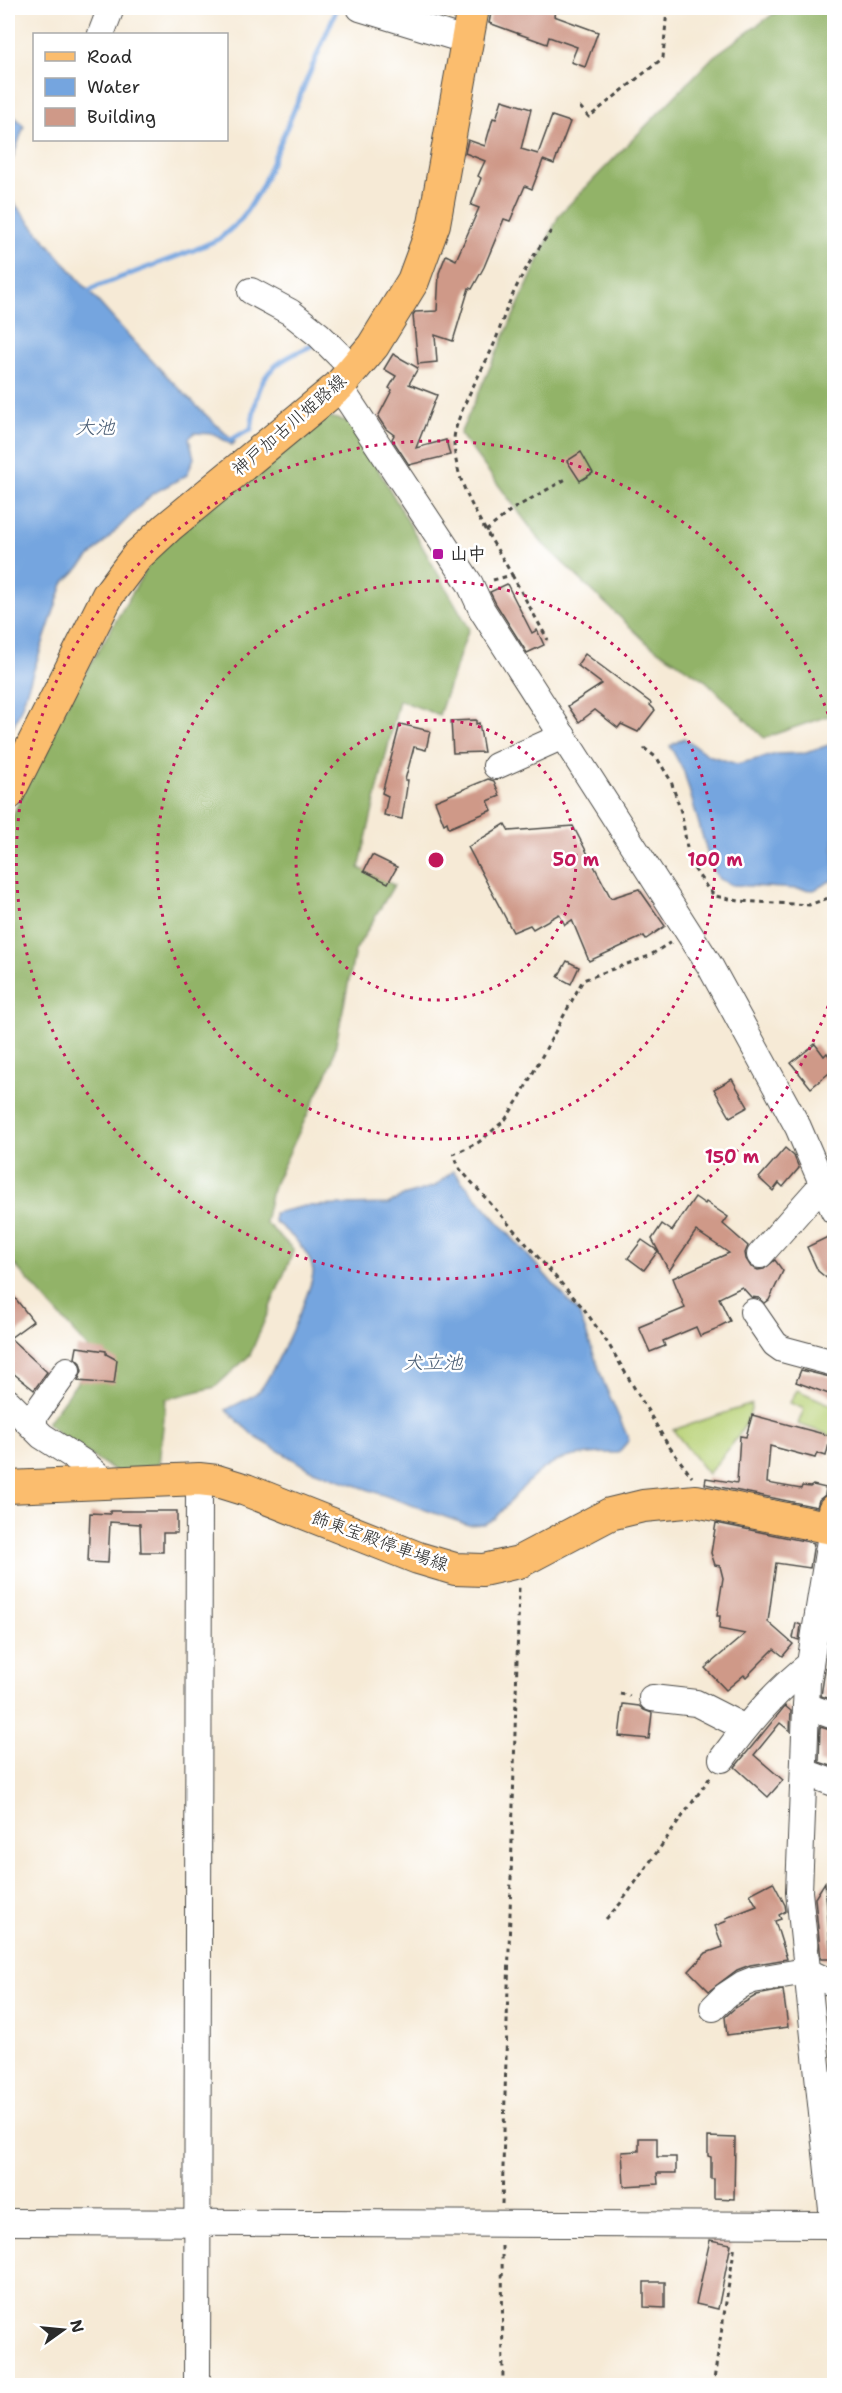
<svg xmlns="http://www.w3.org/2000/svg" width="842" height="2393" font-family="'Shantell Sans','Klee One',sans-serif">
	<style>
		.green { fill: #b8d176; stroke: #727e50; stroke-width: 1.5 }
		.forest { fill: #92b367; stroke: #5e6f49; stroke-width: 1.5 }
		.water { fill: #75a5df; stroke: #506885; stroke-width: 1.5 }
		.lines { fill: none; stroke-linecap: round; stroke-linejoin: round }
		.stream { stroke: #75a5df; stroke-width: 5 }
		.building { fill: #cf9988 }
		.minor-casing { stroke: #494845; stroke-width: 28 }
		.major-casing { stroke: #494845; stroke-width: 34 }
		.path { stroke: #494845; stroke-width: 3; stroke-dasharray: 4.5 4.5; stroke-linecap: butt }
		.minor { stroke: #fff; stroke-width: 26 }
		.major { stroke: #fbbd6e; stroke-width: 32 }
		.ring { fill: none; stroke: #c2185b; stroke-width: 3; stroke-dasharray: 3 6 }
		.poi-dot { fill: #b5179e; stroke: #fff; stroke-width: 2 }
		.labels { text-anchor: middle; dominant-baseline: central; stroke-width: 5; stroke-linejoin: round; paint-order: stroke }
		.street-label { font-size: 18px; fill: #2b2b2b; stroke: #fff }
		.poi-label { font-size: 18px; font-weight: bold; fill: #2b2b2b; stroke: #fff; text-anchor: start }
		.water-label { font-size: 20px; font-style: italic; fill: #495c73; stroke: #fff }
		.centre { fill: #c2185b; stroke: #fff; stroke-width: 3 }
		.ring-label { font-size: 18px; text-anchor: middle; font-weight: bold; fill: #c2185b; stroke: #fff; stroke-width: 5; stroke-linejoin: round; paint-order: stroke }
	</style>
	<rect width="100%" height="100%" fill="#fff"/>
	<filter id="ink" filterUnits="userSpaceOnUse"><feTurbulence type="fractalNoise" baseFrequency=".0167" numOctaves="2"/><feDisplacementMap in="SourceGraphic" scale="12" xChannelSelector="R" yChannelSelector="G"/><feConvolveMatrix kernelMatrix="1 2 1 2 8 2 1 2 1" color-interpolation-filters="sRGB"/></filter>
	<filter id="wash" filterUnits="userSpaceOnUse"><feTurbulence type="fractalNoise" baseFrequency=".008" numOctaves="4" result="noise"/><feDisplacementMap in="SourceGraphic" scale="24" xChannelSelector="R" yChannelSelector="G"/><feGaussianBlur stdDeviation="1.35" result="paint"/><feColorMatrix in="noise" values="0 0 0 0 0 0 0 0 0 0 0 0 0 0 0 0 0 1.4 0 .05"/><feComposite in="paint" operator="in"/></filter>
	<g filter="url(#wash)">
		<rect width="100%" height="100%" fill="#f6ead6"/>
		<g class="green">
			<polygon points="797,1390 834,1406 833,1436 798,1424 804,1409 790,1403"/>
			<path d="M752 1404C748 1431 724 1453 708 1474L673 1430Z"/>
		</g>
		<g class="forest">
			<polygon points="782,8 834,8 834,714 764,738 706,681 647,643 542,543 460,434 559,215 714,56"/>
			<polygon points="320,415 351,422 469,628 439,715 399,700 359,868 394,885 355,951 332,1063 272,1189 265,1222 294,1250 250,1355 215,1387 166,1399 159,1464 118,1473 63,1438 47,1423 96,1357 13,1263 8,1262 8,826 54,726 155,554"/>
		</g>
		<g class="water">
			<polygon points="8,110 24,126 8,172"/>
			<path d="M8 196C79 281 152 367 235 442L232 445 214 434 195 433 189 438 194 458 187 475 152 494 63 584 19 714 8 737Z"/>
			<polygon points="684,738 708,755 737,764 777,754 806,753 834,743 834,879 814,890 732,885 719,879 711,866 684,772 670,746"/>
			<path d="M453 1171 579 1313 604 1383 629 1440 618 1453C546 1451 540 1470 494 1519L485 1524 468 1525 310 1469 255 1437 226 1410C236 1404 249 1399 258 1392 270 1382 316 1283 313 1270 309 1249 290 1234 274 1221V1213L305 1206 388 1204 403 1196 435 1186Z"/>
		</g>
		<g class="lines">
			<g class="stream">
				<polyline points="88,292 98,286 194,250 219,239 241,220 262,186 337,8"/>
				<path d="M232 439 251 429C259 376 264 367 313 345"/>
			</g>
		</g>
		<g id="blocks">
			<g class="building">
				<polygon points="492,8 544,8 555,11 554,16 598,32 585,67 571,62 577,47 549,37 547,44 489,23"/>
				<polygon points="502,100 531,109 521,149 538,154 552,116 570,122 554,164 543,160 532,189 525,186 510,221 504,219 484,267 472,289 469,288 453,341 435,335 437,362 418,364 413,315 415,312 437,311 439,273 446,255 456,260 479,208 471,205 481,178 478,176 485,161 465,153 468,140 485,146 493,118 496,119"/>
				<polygon points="393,354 418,368 409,384 437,395 416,448 446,440 450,455 409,465 392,439 394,435 386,429 378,417 392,390 389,388 396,376 384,369"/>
				<polygon points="581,452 593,473 580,481 567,461"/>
				<polygon points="507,584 532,633 537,630 544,645 527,653 496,604 490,592"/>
				<polygon points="585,654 651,703 650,705 655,710 638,732 621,724 618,728 595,710 579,722 568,706 602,684 577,665"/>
				<polygon points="476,720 476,724 479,723 484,752 453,753 451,721"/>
				<polygon points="400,724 430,731 426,750 414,747 405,780 408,780 402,819 384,815 388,796 382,793"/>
				<polygon points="488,779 494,781 500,796 488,801 492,810 449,828 447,822 444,824 435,801"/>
				<polygon points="505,824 509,831 573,826 611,898 639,889 665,926 646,939 644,936 589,961 572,920 565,925 559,914 533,929 530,925 513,932 468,847"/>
				<polygon points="372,855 397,867 388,883 364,871"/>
				<polygon points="567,961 579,967 571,984 558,977"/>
				<polygon points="815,1044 824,1056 827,1053 834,1063 834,1069 811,1088 791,1063"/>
				<polygon points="732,1079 748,1107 730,1117 714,1089"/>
				<polygon points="785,1148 794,1156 799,1168 783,1187 779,1183 773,1191 759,1178"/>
				<polygon points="695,1197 705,1204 706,1202 728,1217 723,1224 748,1246 745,1253 746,1259 751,1267 758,1270 764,1269 775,1260 783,1271 769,1300 765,1303 759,1298 751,1297 742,1287 719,1298 730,1321 718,1327 718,1329 700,1336 696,1327 663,1341 665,1346 650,1352 639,1327 685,1308 673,1278 729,1253 696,1231 669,1271 652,1239 662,1224 672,1231"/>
				<polygon points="834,1234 834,1284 818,1271 807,1247"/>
				<polygon points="642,1240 658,1251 644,1270 628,1258"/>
				<polygon points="8,1289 33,1321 10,1338 47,1372 34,1390 8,1369"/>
				<polygon points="77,1347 106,1351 106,1354 117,1360 114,1384 78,1381 82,1371 80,1363 75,1358"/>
				<polygon points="801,1370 834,1378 834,1396 796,1382"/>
				<polygon points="752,1415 831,1436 826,1456 817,1453 815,1458 770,1446 767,1483 801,1489 802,1486 810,1487 813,1485 826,1488 825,1495 819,1500 817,1507 705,1484 706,1478 737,1483 740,1436 746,1437"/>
				<polygon points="110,1511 177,1511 177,1533 163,1533 163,1552 141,1552 140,1524 110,1522 108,1563 88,1562 90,1513 110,1514"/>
				<polygon points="716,1523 814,1543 810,1568 776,1563 768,1622 793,1644 783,1656 774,1649 746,1677 744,1675 726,1690 705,1668 745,1634 719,1629 720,1616 717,1616 723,1578 720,1566 715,1565 711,1553"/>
				<polygon points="833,1618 834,1618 834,1700 821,1696"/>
				<polygon points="796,1623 801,1625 799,1640 793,1638"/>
				<polygon points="623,1704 639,1706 644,1710 652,1713 649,1739 619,1736"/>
				<polygon points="785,1706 791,1711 790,1731 780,1723 754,1755 783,1780 768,1797 735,1767"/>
				<polygon points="820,1727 834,1731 834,1767 819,1762"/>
				<polygon points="773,1882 785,1905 786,1911 779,1915 781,1919 775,1921 787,1959 750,1965 737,1970 709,1991 689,1971 706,1953 723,1947 715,1926 727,1921 726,1918 757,1906 750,1894"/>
				<polygon points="825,1882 831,1959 821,1959 815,1898"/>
				<polygon points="783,1990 788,2027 727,2035 725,2017 735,2008 757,1995"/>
				<polygon points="708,2137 735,2138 734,2199 714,2198 714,2179 711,2179 711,2157 708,2156"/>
				<polygon points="639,2138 657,2138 657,2157 676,2157 676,2173 657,2173 658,2184 624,2186 622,2152 639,2151"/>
				<polygon points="710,2240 731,2244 718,2309 696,2304"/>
				<polygon points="644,2282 665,2282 665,2308 644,2307"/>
			</g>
		</g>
	</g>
	<g filter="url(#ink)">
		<use href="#blocks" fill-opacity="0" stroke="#494845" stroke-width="1.5"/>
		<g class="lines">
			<defs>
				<g id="minor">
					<polyline points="360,8 468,41"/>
					<polyline points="101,34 111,8"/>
					<polyline points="251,291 290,312 319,335 353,369"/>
					<polyline points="339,386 470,584 482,610 710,966 798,1127 834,1211"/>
					<polyline points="496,766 563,736"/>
					<polyline points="760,1255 823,1184"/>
					<polyline points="753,1312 775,1344 782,1349 834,1363"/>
					<polyline points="8,1402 42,1436 84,1463 107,1483"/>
					<polyline points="34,1427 34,1416 67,1370"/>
					<polyline points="834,1529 832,1528 807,1682 799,1892 834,2229"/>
					<polyline points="652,1698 696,1703 745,1728"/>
					<polyline points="806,1706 834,1716"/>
					<path d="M722 1759C748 1723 775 1691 810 1664"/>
					<polyline points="804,1772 834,1783"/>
					<polyline points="713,2008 725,1996 743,1984 753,1980 806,1971 834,1984"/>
					<polyline points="8,2222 834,2225"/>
					<polyline points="197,2386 199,1479"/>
				</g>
				<g id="major">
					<polyline points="8,794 108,595 138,555 168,527 339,386 373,346 413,281 434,224 473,8"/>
					<polyline points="8,1487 199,1479 217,1481 246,1490 418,1558 455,1569 483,1570 519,1562 610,1514 643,1506 696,1501 832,1528 834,1510"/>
				</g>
			</defs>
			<use href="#minor" class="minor-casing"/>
			<use href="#major" class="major-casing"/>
			<g class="path">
				<polyline points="580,107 589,117 663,58 667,8"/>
				<polyline points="486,531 511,510 566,479"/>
				<polyline points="512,575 548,640"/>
				<path d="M493 580 512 575C490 535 455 490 454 442 453 420 480 374 490 353 497 339 501 324 506 310 518 281 533 254 552 230"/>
				<polyline points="644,748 657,758 671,781 682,815 689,861 708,889 715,896 739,901 809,905 834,896"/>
				<polyline points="671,942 649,956 583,980 520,1097 505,1120 479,1142 454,1154 459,1168 584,1309 609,1345 668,1445 692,1477"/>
				<polyline points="620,1694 630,1696"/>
				<polyline points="606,1919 620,1904 711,1776"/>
				<polyline points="502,2204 519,1587"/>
				<polyline points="502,2246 503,2386"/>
				<polyline points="713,2386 735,2244"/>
			</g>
			<use href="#minor" class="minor"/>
			<use href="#major" class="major"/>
		</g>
	</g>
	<g class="ring">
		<circle cx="436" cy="860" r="140"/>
		<circle cx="436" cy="860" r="279"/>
		<path d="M834 989A419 419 0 1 1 834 731"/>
	</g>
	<rect class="poi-dot" x="432" y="548" width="12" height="12" rx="3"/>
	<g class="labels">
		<g class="street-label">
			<text transform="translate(289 425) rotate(-41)">神戸加古川姫路線</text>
			<text transform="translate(380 1541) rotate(20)">飾東宝殿停車場線</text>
		</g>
		<g class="poi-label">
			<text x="450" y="554">山中</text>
		</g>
		<g class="water-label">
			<text x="95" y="427">大池</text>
			<text x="433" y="1362">犬立池</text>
		</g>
	</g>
	<circle cx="436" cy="860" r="9" class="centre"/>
	<g class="ring-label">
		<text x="576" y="866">50 m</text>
		<text x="715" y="866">100 m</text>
		<text x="732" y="1163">150 m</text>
	</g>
	<rect width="842" height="2393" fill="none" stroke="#fff" stroke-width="30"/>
	<rect x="33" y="33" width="195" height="108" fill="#ffffff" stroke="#aaaaaa" stroke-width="1.5"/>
	<rect x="45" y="52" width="30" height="9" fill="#fbbd6e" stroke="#aaaaaa" stroke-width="1.5"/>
	<text x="87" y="63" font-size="18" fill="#2b2b2b">Road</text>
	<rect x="45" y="78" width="30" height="18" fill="#75a5df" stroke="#aaaaaa" stroke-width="1.5"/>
	<text x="87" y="93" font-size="18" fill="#2b2b2b">Water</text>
	<rect x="45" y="108" width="30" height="18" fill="#cf9988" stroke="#aaaaaa" stroke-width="1.5"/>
	<text x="87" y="123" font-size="18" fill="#2b2b2b">Building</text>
	<g transform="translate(63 2330) rotate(75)" stroke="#ffffff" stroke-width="4.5" paint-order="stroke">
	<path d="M0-4.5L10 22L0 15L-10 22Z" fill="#2b2b2b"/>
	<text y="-9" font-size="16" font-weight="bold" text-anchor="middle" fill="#2b2b2b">N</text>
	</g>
</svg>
